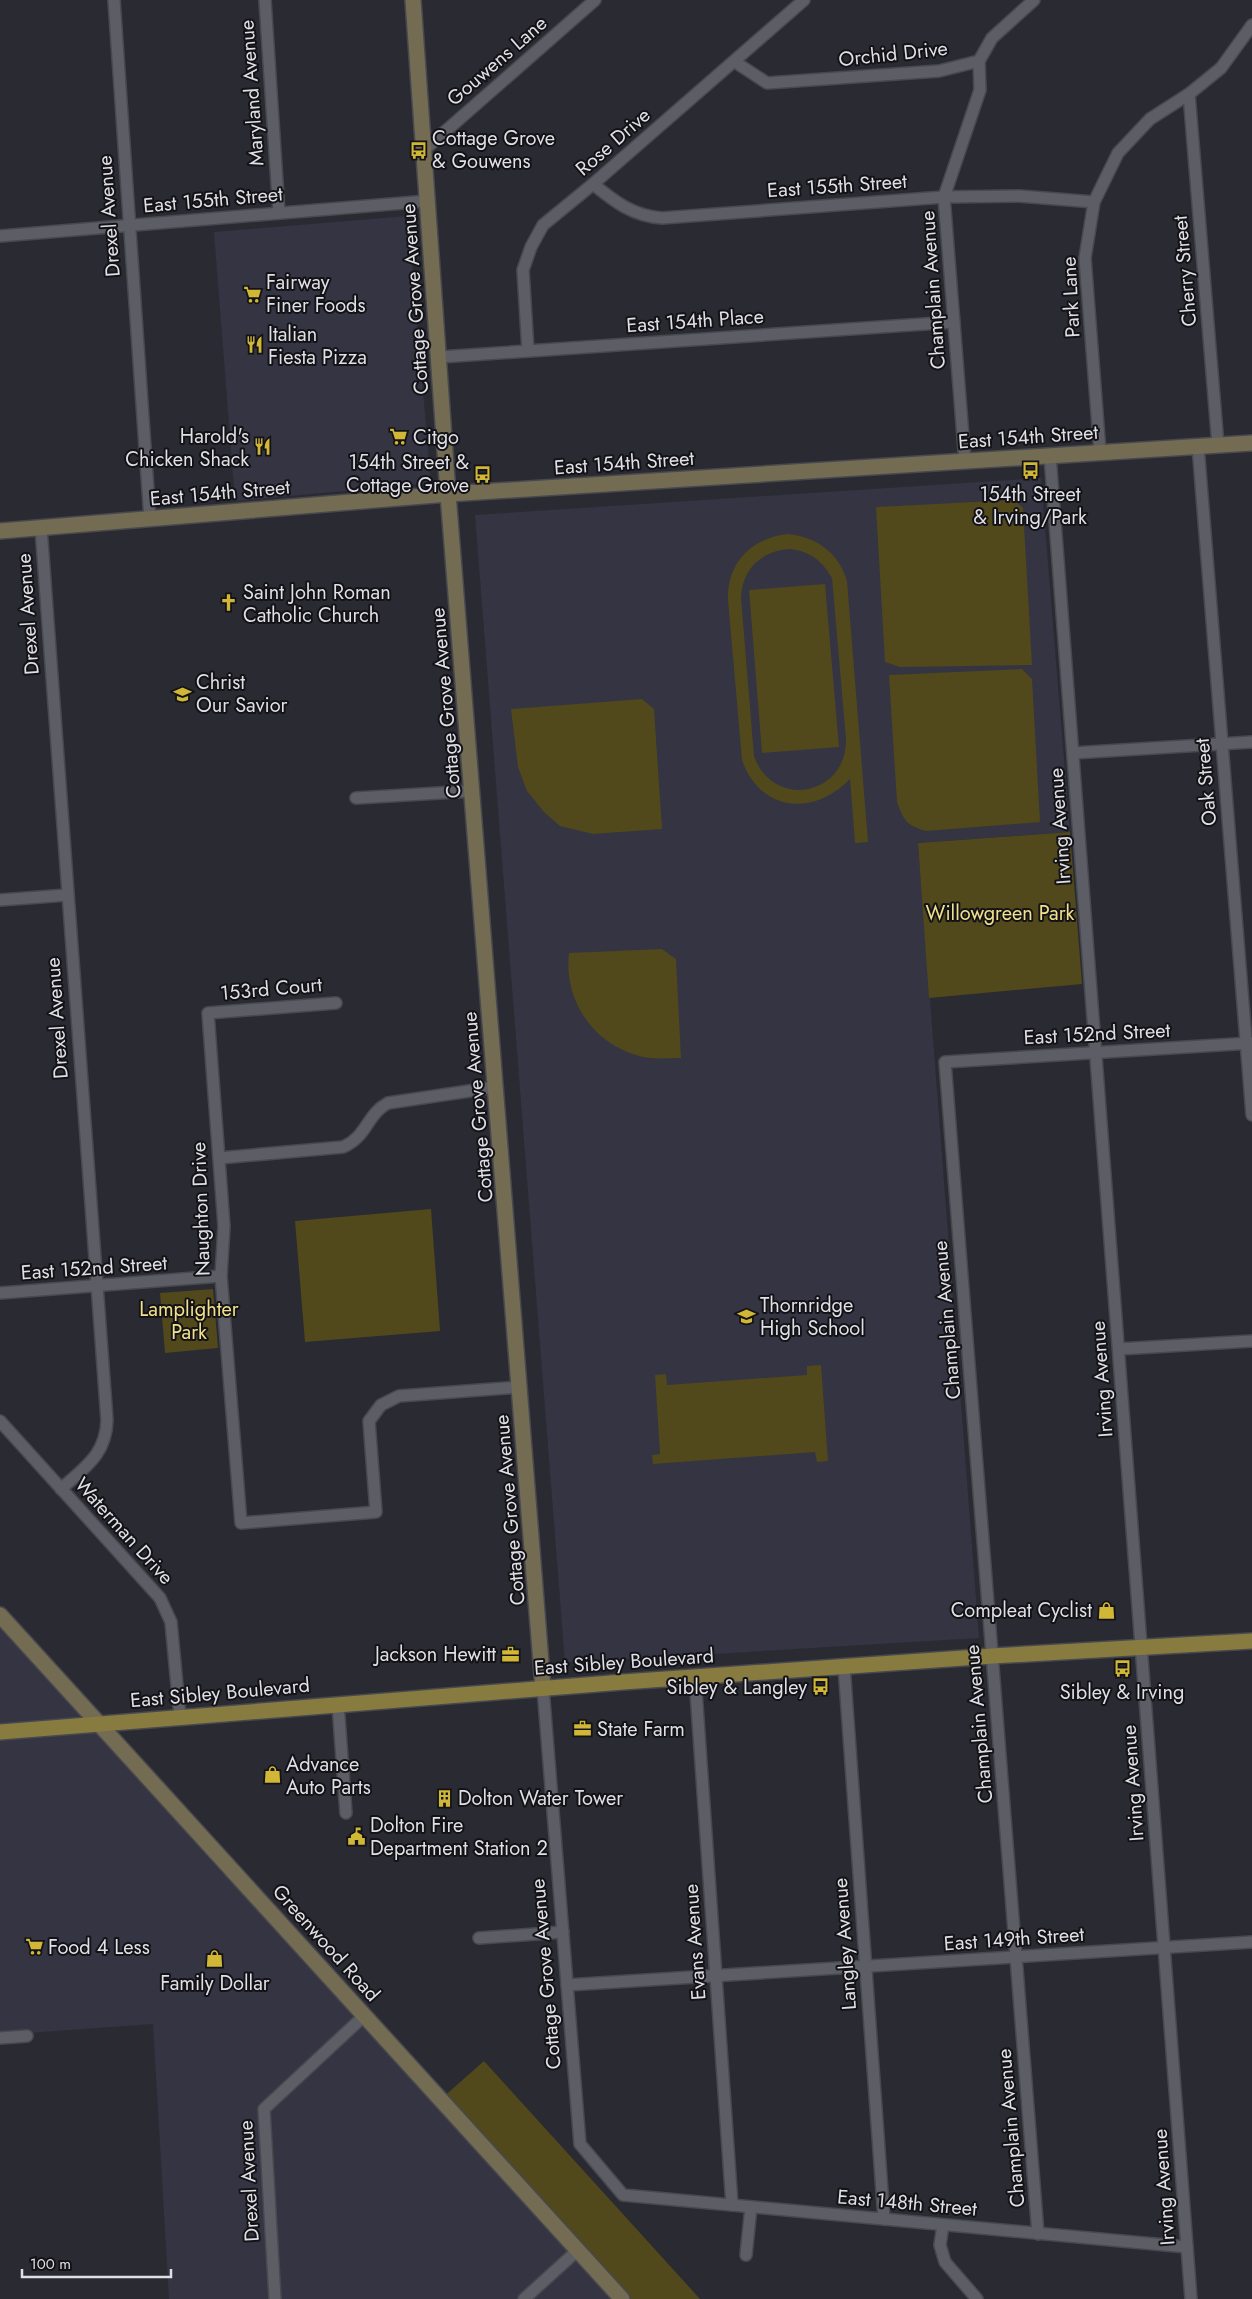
<svg xmlns="http://www.w3.org/2000/svg" width="1252" height="2299" font-family="Jost,sans-serif">
	<style>
		.built { fill: #343442 }
		.green { fill: #51481c; fill-rule: evenodd }
		.lines { fill: none; stroke-linecap: round; stroke-linejoin: round }
		.street-casing { stroke: #48484f; stroke-width: 14 }
		.secondary-casing { stroke: #48484f; stroke-width: 18 }
		.primary-casing { stroke: #48484f; stroke-width: 18 }
		.street { stroke: #5d5d66; stroke-width: 11 }
		.secondary { stroke: #736c52; stroke-width: 15 }
		.primary { stroke: #887b3f; stroke-width: 15 }
		.labels { text-anchor: middle; dominant-baseline: central; stroke-width: 4; stroke-linejoin: round; paint-order: stroke }
		.street-label { font-size: 20px; fill: #dfdfe5; stroke: #131317 }
		.poi-label { font-size: 20px; fill: #dfdfe5; stroke: #131317; text-anchor: start }
		.park-label { font-size: 20px; fill: #f3e08a; stroke: #131317 }
	</style>
	<rect width="100%" height="100%" fill="#2a2a33"/>
	<g class="built">
		<polygon points="408,216 431,483 235,501 214,232"/>
		<polygon points="1041,478 1070,832 918,843 979,1638 565,1663 475,515"/>
		<polygon points="0,1626 223,1874 230,1866 621,2299 169,2299 153,2024 0,2035"/>
	</g>
	<g class="green">
		<polygon points="1014,500 1023,508 1032,665 900,667 885,662 876,507"/>
		<path d="M788 534C817 537 839 553 847 581L868 842 855 843 850 779C814 817 760 812 742 760L728 600C727 562 752 538 788 534ZM791 549C811 552 822 561 832 578L846 739C847 796 773 810 754 756L741 598C742 569 762 550 791 549Z"/>
		<polygon points="825,584 839,747 762,753 749,590"/>
		<path d="M1022 669 1032 679 1040 822 926 831C906 825 904 821 897 802L889 675Z"/>
		<polygon points="642,699 654,709 662,829 593,834 560,826 544,812 527,791 518,767 511,709"/>
		<polygon points="1070,832 1082,984 929,998 918,843"/>
		<path d="M662 949 676 959 681 1058C671 1058 660 1059 650 1058 599 1051 563 1005 569 953Z"/>
		<polygon points="431,1209 440,1331 305,1342 295,1221"/>
		<polygon points="213,1289 218,1348 165,1353 160,1293"/>
		<polygon points="821,1365 828,1461 817,1462 815,1452 653,1464 652,1455 660,1454 655,1375 666,1374 667,1385 807,1375 807,1366"/>
		<polygon points="484,2061 700,2299 623,2299 441,2099"/>
	</g>
	<g class="lines">
		<defs>
			<g id="street">
				<polyline points="114,0 150,519"/>
				<polyline points="265,0 279,213"/>
				<polyline points="735,62 767,83 939,71 979,61 992,38 1034,0"/>
				<polyline points="1189,94 1218,445"/>
				<polyline points="424,150 595,0"/>
				<path d="M593 184C615 202 633 216 662 218L944 197 1019 196 1094 202"/>
				<polyline points="0,236 428,201"/>
				<polyline points="528,351 523,270 531,247 543,225 593,184 804,0"/>
				<polyline points="440,357 954,322"/>
				<polyline points="1198,446 1252,1115"/>
				<polyline points="1100,452 1085,258 1094,202 1118,153 1150,119 1189,94 1221,68 1252,25"/>
				<polyline points="1050,456 1191,2299"/>
				<polyline points="965,462 944,197 980,90 979,61"/>
				<path d="M41 528 107 1420C106 1455 85 1467 61 1489"/>
				<polyline points="1073,753 1252,742"/>
				<polyline points="356,798 473,791"/>
				<polyline points="0,900 67,895"/>
				<polyline points="336,1003 208,1013 224,1226 221,1276 241,1523 376,1512 369,1421 381,1405 399,1396 520,1387"/>
				<path d="M219 1158 343 1147C367 1137 367 1114 388 1103L496 1087"/>
				<polyline points="0,1293 221,1276"/>
				<polyline points="1119,1349 1252,1341"/>
				<polyline points="0,1421 160,1598 171,1622 180,1717"/>
				<polyline points="844,1666 884,2219"/>
				<polyline points="695,1677 732,2205"/>
				<polyline points="543,1688 580,2144 623,2195 1187,2247"/>
				<polyline points="338,1704 346,1813"/>
				<polyline points="479,1938 563,1932"/>
				<polyline points="567,1985 1252,1942"/>
				<polyline points="0,2038 27,2036"/>
				<polyline points="943,2225 940,2245 945,2262 977,2299"/>
				<polyline points="1038,2234 945,1062 1252,1043"/>
				<polyline points="746,2255 751,2207"/>
				<polyline points="275,2299 264,2109 365,2015"/>
				<polyline points="524,2299 578,2250"/>
			</g>
			<g id="secondary">
				<polyline points="413,0 448,494 543,1688"/>
				<polyline points="0,531 448,494 1252,443"/>
				<polyline points="0,1615 622,2299"/>
			</g>
			<polyline id="primary" points="0,1732 623,1682 992,1656 1252,1641"/>
		</defs>
		<use href="#street" class="street-casing"/>
		<use href="#secondary" class="secondary-casing"/>
		<use href="#primary" class="primary-casing"/>
		<use href="#street" class="street"/>
		<use href="#secondary" class="secondary"/>
		<use href="#primary" class="primary"/>
	</g>
	<defs>
		<symbol id="bus-bare" viewBox="-9 -9 18 18"><path d="M-5-6H5V4H4V6H2V4H-2V6H-4V4H-5ZM-3.5-4V0h7V-4ZM-3.5 1.2v1.5H-2V1.2ZM2 1.2v1.5H3.5V1.2Z" fill="#d1b736" stroke="#131317" stroke-width="2.5" paint-order="stroke"/></symbol>
		<symbol id="supermarket-bare" viewBox="-9 -9 18 18"><path d="M-6-5.5h2.5l.6 2H6L4.5 2H-2.5L-4.4-4H-6ZM-1.5 3.2a1.3 1.3 0 1 0 .1 0ZM3 3.2a1.3 1.3 0 1 0 .1 0Z" fill="#d1b736" stroke="#131317" stroke-width="2.5" paint-order="stroke"/></symbol>
		<symbol id="restaurant-bare" viewBox="-9 -9 18 18"><path d="M-5-6h1v4h1v-4h1v4h1v-4h1v5L-1.5 .5V6h-2V.5L-5-1ZM5-6V6H3V1.5H1.5Q1.5-4 5-6Z" fill="#d1b736" stroke="#131317" stroke-width="2.5" paint-order="stroke"/></symbol>
		<symbol id="church-bare" viewBox="-9 -9 18 18"><path d="M-1.2-6h2.4v3.5h3.3v2.4h-3.3V6h-2.4V-.1h-3.3v-2.4h3.3Z" fill="#d1b736" stroke="#131317" stroke-width="2.5" paint-order="stroke"/></symbol>
		<symbol id="school-bare" viewBox="-9 -9 18 18"><path d="M0-5L7-2L0 1L-7-2ZM-4 1L0 2.5L4 1V4Q0 6-4 4Z" fill="#d1b736" stroke="#131317" stroke-width="2.5" paint-order="stroke"/></symbol>
		<symbol id="shop-bare" viewBox="-9 -9 18 18"><path d="M-5-2.5h2.3a2.7 3.5 0 0 1 5.4 0H5L5.5 6h-11ZM-1.5-2.5h3a1.5 2.3 0 0 0-3 0Z" fill="#d1b736" stroke="#131317" stroke-width="2.5" paint-order="stroke"/></symbol>
		<symbol id="office-bare" viewBox="-9 -9 18 18"><path d="M-6-3h4V-5.5h4V-3h4V5H-6ZM-1-4.5V-3h2v-1.5ZM-6 0V1H6V0Z" fill="#d1b736" stroke="#131317" stroke-width="2.5" paint-order="stroke"/></symbol>
		<symbol id="building-bare" viewBox="-9 -9 18 18"><path d="M-4-6H4V6H1V3H-1V6H-4ZM-2.5-4.3h1.7v1.8h-1.7ZM.8-4.3h1.7v1.8H.8ZM-2.5-1h1.7V.8h-1.7ZM.8-1h1.7V.8H.8Z" fill="#d1b736" stroke="#131317" stroke-width="2.5" paint-order="stroke"/></symbol>
		<symbol id="civic-bare" viewBox="-9 -9 18 18"><path d="M-.6-6.5H3V-4.5H.6V-3L4-1V1h2V6H-6V1h2V-1L-.6-3ZM-1.2 2.5V6h2.4V2.5Z" fill="#d1b736" stroke="#131317" stroke-width="2.5" paint-order="stroke"/></symbol>
	</defs>
	<g fill-rule="evenodd">
		<use href="#bus-bare" x="406" y="138" width="25" height="25"/>
		<use href="#supermarket-bare" x="240" y="282" width="25" height="25"/>
		<use href="#restaurant-bare" x="242" y="332" width="25" height="25"/>
		<use href="#supermarket-bare" x="386" y="424" width="25" height="25"/>
		<use href="#restaurant-bare" x="250" y="434" width="25" height="25"/>
		<use href="#bus-bare" x="1018" y="458" width="25" height="25"/>
		<use href="#bus-bare" x="470" y="462" width="25" height="25"/>
		<use href="#church-bare" x="216" y="590" width="25" height="25"/>
		<use href="#school-bare" x="170" y="682" width="25" height="25"/>
		<use href="#school-bare" x="734" y="1304" width="25" height="25"/>
		<use href="#shop-bare" x="1094" y="1598" width="25" height="25"/>
		<use href="#office-bare" x="498" y="1642" width="25" height="25"/>
		<use href="#bus-bare" x="1110" y="1656" width="25" height="25"/>
		<use href="#bus-bare" x="808" y="1674" width="25" height="25"/>
		<use href="#office-bare" x="570" y="1716" width="25" height="25"/>
		<use href="#shop-bare" x="260" y="1762" width="25" height="25"/>
		<use href="#building-bare" x="432" y="1786" width="25" height="25"/>
		<use href="#civic-bare" x="344" y="1824" width="25" height="25"/>
		<use href="#supermarket-bare" x="22" y="1934" width="25" height="25"/>
		<use href="#shop-bare" x="202" y="1946" width="25" height="25"/>
	</g>
	<g class="labels">
		<g class="street-label">
			<text transform="translate(893 54) rotate(-6)">Orchid Drive</text>
			<text transform="translate(497 61) rotate(-41)">Gouwens Lane</text>
			<text transform="translate(252 93) rotate(-94)">Maryland Avenue</text>
			<text transform="translate(613 142) rotate(-41)">Rose Drive</text>
			<text transform="translate(837 186) rotate(-4)">East 155th Street</text>
			<text transform="translate(213 200) rotate(-5)">East 155th Street</text>
			<text transform="translate(109 216) rotate(-94)">Drexel Avenue</text>
			<text transform="translate(1185 271) rotate(-95)">Cherry Street</text>
			<text transform="translate(933 290) rotate(-94)">Champlain Avenue</text>
			<text transform="translate(1071 297) rotate(-93)">Park Lane</text>
			<text transform="translate(415 299) rotate(-94)">Cottage Grove Avenue</text>
			<text transform="translate(695 321) rotate(-4)">East 154th Place</text>
			<text transform="translate(1028 437) rotate(-4)">East 154th Street</text>
			<text transform="translate(624 463) rotate(-4)">East 154th Street</text>
			<text transform="translate(220 493) rotate(-5)">East 154th Street</text>
			<text transform="translate(28 614) rotate(-94)">Drexel Avenue</text>
			<text transform="translate(446 703) rotate(-95)">Cottage Grove Avenue</text>
			<text transform="translate(1206 782) rotate(-95)">Oak Street</text>
			<text transform="translate(1060 826) rotate(-94)">Irving Avenue</text>
			<text transform="translate(271 989) rotate(-5)">153rd Court</text>
			<text transform="translate(57 1018) rotate(-94)">Drexel Avenue</text>
			<text transform="translate(1097 1034) rotate(-3)">East 152nd Street</text>
			<text transform="translate(478 1107) rotate(-95)">Cottage Grove Avenue</text>
			<text transform="translate(201 1209) rotate(-92)">Naughton Drive</text>
			<text transform="translate(94 1268) rotate(-4)">East 152nd Street</text>
			<text transform="translate(947 1320) rotate(-95)">Champlain Avenue</text>
			<text transform="translate(1102 1379) rotate(-94)">Irving Avenue</text>
			<text transform="translate(510 1510) rotate(-95)">Cottage Grove Avenue</text>
			<text transform="translate(124 1531) rotate(48)">Waterman Drive</text>
			<text transform="translate(624 1662) rotate(-4)">East Sibley Boulevard</text>
			<text transform="translate(220 1693) rotate(-5)">East Sibley Boulevard</text>
			<text transform="translate(979 1724) rotate(-95)">Champlain Avenue</text>
			<text transform="translate(1133 1783) rotate(-94)">Irving Avenue</text>
			<text transform="translate(1014 1939) rotate(-4)">East 149th Street</text>
			<text transform="translate(695 1942) rotate(-94)">Evans Avenue</text>
			<text transform="translate(326 1943) rotate(48)">Greenwood Road</text>
			<text transform="translate(845 1944) rotate(-94)">Langley Avenue</text>
			<text transform="translate(546 1974) rotate(-95)">Cottage Grove Avenue</text>
			<text transform="translate(1011 2128) rotate(-95)">Champlain Avenue</text>
			<text transform="translate(249 2181) rotate(-93)">Drexel Avenue</text>
			<text transform="translate(1164 2187) rotate(-94)">Irving Avenue</text>
			<text transform="translate(907 2203) rotate(5)">East 148th Street</text>
		</g>
		<g class="poi-label">
			<text x="432" y="138">Cottage Grove<tspan x="432" dy="23">&amp; Gouwens</tspan></text>
			<text x="266" y="282">Fairway<tspan x="266" dy="23">Finer Foods</tspan></text>
			<text x="268" y="334">Italian<tspan x="268" dy="23">Fiesta Pizza</tspan></text>
			<text x="249" y="436" text-anchor="end">Harold's<tspan x="249" dy="23">Chicken Shack</tspan></text>
			<text x="413" y="437">Citgo</text>
			<text x="469" y="462" text-anchor="end">154th Street &amp;<tspan x="469" dy="23">Cottage Grove</tspan></text>
			<text x="1030" y="494" text-anchor="middle">154th Street<tspan x="1030" dy="23">&amp; Irving/Park</tspan></text>
			<text x="243" y="592">Saint John Roman<tspan x="243" dy="23">Catholic Church</tspan></text>
			<text x="196" y="682">Christ<tspan x="196" dy="23">Our Savior</tspan></text>
			<text x="760" y="1305">Thornridge<tspan x="760" dy="23">High School</tspan></text>
			<text x="1092" y="1610" text-anchor="end">Compleat Cyclist</text>
			<text x="496" y="1654" text-anchor="end">Jackson Hewitt</text>
			<text x="807" y="1687" text-anchor="end">Sibley &amp; Langley</text>
			<text x="1122" y="1692" text-anchor="middle">Sibley &amp; Irving</text>
			<text x="597" y="1729">State Farm</text>
			<text x="286" y="1764">Advance<tspan x="286" dy="23">Auto Parts</tspan></text>
			<text x="458" y="1798">Dolton Water Tower</text>
			<text x="370" y="1825">Dolton Fire<tspan x="370" dy="23">Department Station 2</tspan></text>
			<text x="48" y="1947">Food 4 Less</text>
			<text x="215" y="1983" text-anchor="middle">Family Dollar</text>
		</g>
		<g class="park-label">
			<text x="1000" y="913">Willowgreen Park</text>
			<text x="189" y="1309">Lamplighter<tspan x="189" dy="23">Park</tspan></text>
		</g>
	</g>
	<path d="M22 2269v8h149v-8" fill="none" stroke="#dfdfe5" stroke-width="2.5"/>
	<text x="30" y="2269" font-size="15" fill="#dfdfe5" stroke="#131317" stroke-width="4" paint-order="stroke">100 m</text>
</svg>
